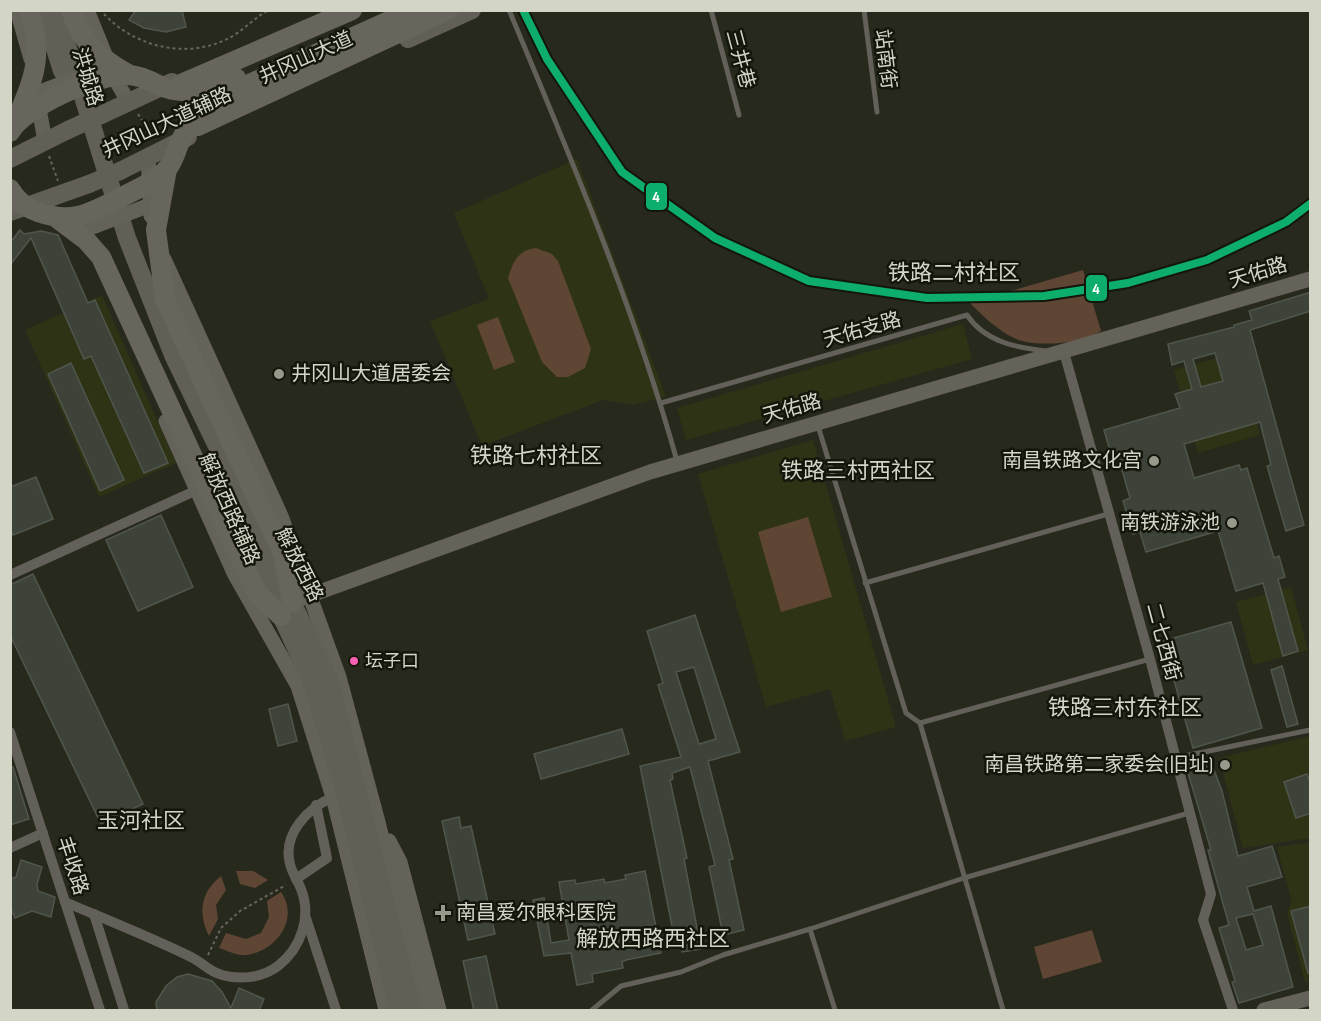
<svg xmlns="http://www.w3.org/2000/svg" width="1321" height="1021" font-family="'Sofia Sans Condensed','Noto Sans SC',sans-serif">
	<style>
		.built { fill: #2f3315 }
		.green { fill: #5f4634 }
		.building { fill: #3d4339; stroke: #50564c; stroke-width: 1.5; fill-rule: evenodd }
		.lines { fill: none; stroke-linecap: round; stroke-linejoin: round }
		.path { stroke: #67655e; stroke-width: 2; stroke-dasharray: 3 3; stroke-linecap: butt }
		.lane { stroke: #636059; stroke-width: 5 }
		.street { stroke: #636059; stroke-width: 10 }
		.secondary { stroke: #646259; stroke-width: 15 }
		.primary { stroke: #626056; stroke-width: 18 }
		.highway { stroke: #68665c; stroke-width: 20 }
		.secondary-bridge { stroke: #646259; stroke-width: 15 }
		.primary-bridge { stroke: #626056; stroke-width: 18 }
		.highway-bridge { stroke: #68665c; stroke-width: 20 }
		.metro-1-casing { stroke: #14160b; stroke-width: 12 }
		.metro-1 { stroke: #0dae6b; stroke-width: 8 }
		.poi-dot { fill: #97998b; stroke: #14160b; stroke-width: 2 }
		.bus-dot { fill: #f860b3; stroke: #14160b; stroke-width: 2 }
		.labels { text-anchor: middle; dominant-baseline: central; stroke-width: 5; stroke-linejoin: round; paint-order: stroke }
		.bus-label { font-size: 18px; fill: #d3d6c7; stroke: #14160b; text-anchor: start }
		.street-label { font-size: 20px; fill: #d3d6c7; stroke: #14160b }
		.poi-label { font-size: 20px; fill: #d3d6c7; stroke: #14160b; text-anchor: end }
		.quarter-label { font-size: 22px; fill: #d3d6c7; stroke: #14160b }
		.line-badge { stroke: #14160b; stroke-width: 2 }
		.badge-label { font-size: 16px; text-anchor: middle; font-weight: bold; fill: #fff }
	</style>
	<rect width="100%" height="100%" fill="#27291c"/>
	<g class="built">
		<polygon points="577,159 666,397 633,405 603,400 482,446 430,321 489,299 454,213"/>
		<polygon points="102,295 176,463 99,497 25,330"/>
		<polygon points="963,324 972,359 686,440 677,408"/>
		<polygon points="1237,352 1260,435 1198,453 1174,370"/>
		<polygon points="813,440 896,727 845,741 830,689 766,707 698,474"/>
		<polygon points="1291,587 1308,650 1253,665 1236,602"/>
		<polygon points="1310,736 1310,838 1243,848 1219,758"/>
		<polygon points="1310,842 1310,981 1305,983 1287,912 1292,903 1277,847"/>
	</g>
	<g class="green">
		<path d="M536 248 552 254 558 261 591 349 585 368 568 377H557L542 362 508 278C513 262 518 250 536 248Z"/>
		<path d="M1083 270 1101 331C1082 344 1035 348 1014 338 997 330 983 316 970 303Z"/>
		<polygon points="498,317 515,362 494,370 477,325"/>
		<polygon points="808,517 832,597 781,612 758,532"/>
		<polygon points="236,871 253,871 268,880 255,888 240,884"/>
		<path d="M221 876 226 890 216 905 218 919 209 936C198 913 200 893 221 876Z"/>
		<path d="M281 892C300 919 276 951 247 955 237 956 228 951 219 948L226 933 246 939 261 933 269 917 267 901Z"/>
		<polygon points="1092,930 1102,962 1043,979 1034,947"/>
	</g>
	<g class="building">
		<polygon points="136,10 182,10 186,27 166,32 144,28 129,20"/>
		<polygon points="20,230 24,234 41,231 58,235 88,303 95,300 168,463 144,473 91,356 84,359 31,238 10,265 10,243"/>
		<path d="M1311 292V311L1250 330 1304 525 1286 531 1267 466 1271 465 1260 422 1184 444 1194 478 1239 465 1241 470 1247 468 1274 558 1279 556 1285 577 1278 579 1298 651 1283 656 1263 583 1236 591 1218 531 1146 552 1140 532 1133 534 1123 501 1130 498 1118 456 1112 458 1104 430 1180 408 1175 394 1192 389 1184 361 1172 365 1168 344 1234 327V325L1252 320 1249 311ZM1215 353 1223 381 1201 387 1193 359Z"/>
		<polygon points="71,363 124,480 100,491 48,374"/>
		<polygon points="36,477 53,519 13,535 10,529 10,487"/>
		<polygon points="161,515 193,587 138,611 106,540"/>
		<polygon points="33,574 143,804 101,824 10,635 10,585"/>
		<path d="M695 615 740 752 708 761 733 859 729 860 744 930 723 935 709 867 715 865 690 767 672 773 673 779 670 780 687 858 684 859 701 949 682 952 681 945 676 946 640 766 681 757 658 685 663 683 647 631ZM694 667 716 739 699 744 676 672Z"/>
		<polygon points="1231,622 1262,728 1193,748 1163,641"/>
		<polygon points="1282,666 1298,724 1287,727 1271,670"/>
		<polygon points="288,704 297,741 278,746 269,709"/>
		<polygon points="622,729 629,754 541,779 534,754"/>
		<path d="M1203 758 1208 772 1214 770 1222 791 1238 856 1272 846 1282 877 1247 887 1254 911 1271 906 1293 987 1239 1003 1232 982 1235 981 1219 928 1229 925 1208 850H1211L1185 763ZM1253 914 1263 945 1246 950 1236 918Z"/>
		<polygon points="13,767 29,819 10,825 10,768"/>
		<polygon points="1307,774 1311,785 1311,813 1296,818 1284,782"/>
		<polygon points="459,817 461,828 471,826 495,934 468,940 442,821"/>
		<polygon points="21,860 42,867 37,884 38,891 55,897 51,917 32,911 15,918 10,906 10,879 16,877"/>
		<polygon points="645,871 661,953 626,960 622,962 623,968 592,974 593,982 577,985 571,953 544,956 533,900 544,898 551,943 569,940 559,882 575,880 576,884 604,879 605,883 626,879 625,875"/>
		<polygon points="1311,906 1311,972 1308,973 1291,911"/>
		<polygon points="486,956 498,1011 474,1011 463,961"/>
		<polygon points="188,974 212,981 222,992 231,1008 239,988 264,999 259,1011 157,1011 156,1002 166,986 177,977"/>
	</g>
	<g class="lines">
		<g class="path">
			<path d="M104 14C136 48 189 60 231 37 245 29 255 17 269 10"/>
			<polyline points="138,114 145,125 148,142"/>
			<polyline points="49,156 58,181"/>
			<polyline points="208,955 221,928 240,911 286,885"/>
		</g>
		<g class="lane">
			<path d="M509 10C571 158 634 307 677 461"/>
			<polyline points="711,10 739,115"/>
			<polyline points="864,10 877,112"/>
			<path d="M661 403 967 315C985 342 1017 348 1047 351"/>
			<polyline points="818,426 906,713 920,723 1003,1010"/>
			<polyline points="865,583 1108,514"/>
			<polyline points="920,723 1150,659"/>
			<polyline points="1175,758 1310,730"/>
			<polyline points="592,1010 621,986 681,972 723,955 810,929"/>
			<polyline points="835,1010 810,929 964,878 1189,813"/>
		</g>
		<g class="street">
			<polyline points="1064,352 1150,659 1211,894 1203,920 1233,1010"/>
			<polyline points="10,575 197,490"/>
			<polyline points="10,732 100,1010"/>
			<polyline points="10,848 43,833"/>
			<polyline points="296,879 327,858 316,805"/>
			<path d="M65 902C107 920 150 937 191 957 202 962 209 972 222 975 240 980 262 978 278 966 301 948 312 917 301 889 298 881 292 873 290 864 282 834 308 808 333 797"/>
			<polyline points="94,914 124,1010"/>
			<polyline points="306,918 336,1010"/>
		</g>
		<g class="secondary">
			<polyline points="17,10 31,59"/>
			<polyline points="87,10 115,79 128,101"/>
			<polyline points="37,98 45,141"/>
			<polyline points="148,156 151,216"/>
			<polyline points="164,259 281,516 339,677 378,822 424,1010"/>
			<polyline points="166,421 234,573 298,686 333,797 386,1010"/>
			<polyline points="292,602 650,472 1310,279"/>
			<polyline points="389,841 400,862 439,1010"/>
			<polyline points="1264,1010 1310,998"/>
		</g>
		<g class="primary">
			<polyline points="43,10 62,71"/>
			<polyline points="56,10 127,238 173,355 330,681 413,1010"/>
			<polyline points="408,39 472,10"/>
			<polyline points="101,115 172,82"/>
			<polyline points="10,159 68,130"/>
			<polyline points="120,171 188,137"/>
			<polyline points="10,212 89,184"/>
			<polyline points="220,483 313,685 345,794 398,1010"/>
		</g>
		<g class="highway">
			<polyline points="263,511 283,554 292,602"/>
			<polyline points="227,531 258,594 281,616"/>
		</g>
		<g class="secondary-bridge">
			<polyline points="37,93 109,66"/>
			<polyline points="82,231 150,205"/>
		</g>
		<g class="primary-bridge">
			<polyline points="68,130 101,115"/>
			<polyline points="89,184 120,171"/>
		</g>
		<g class="highway-bridge">
			<path d="M71 10C81 43 101 59 130 75"/>
			<polyline points="181,84 352,10"/>
			<path d="M16 121C34 77 44 58 29 10"/>
			<polyline points="198,126 448,10"/>
			<path d="M10 132C24 107 98 74 127 75 141 75 153 83 166 88 191 96 213 88 236 78"/>
			<polyline points="167,169 156,230 165,299 263,511"/>
			<path d="M10 189C17 201 25 207 38 212 75 225 91 212 124 196 137 189 157 181 167 169 174 162 176 149 181 140 191 119 206 107 225 95L413 10"/>
			<polyline points="58,219 86,240 101,257 227,531"/>
		</g>
		<defs>
			<polyline id="metro-1" points="523,10 547,59 622,172 715,238 809,281 927,298 1044,296 1128,283 1207,260 1286,222 1310,204"/>
		</defs>
		<use href="#metro-1" class="metro-1-casing"/>
		<use href="#metro-1" class="metro-1"/>
	</g>
	<g class="poi-dot">
		<circle cx="279" cy="374" r="6"/>
		<circle cx="1154" cy="461" r="6"/>
		<circle cx="1232" cy="523" r="6"/>
		<circle cx="1225" cy="765" r="6"/>
		<path d="M440 904h6v6h6v6h-6v6h-6v-6h-6v-6h6z"/>
	</g>
	<circle class="bus-dot" cx="354" cy="661" r="5"/>
	<g class="labels">
		<g class="bus-label">
			<text x="365" y="661">坛子口</text>
		</g>
		<g class="street-label">
			<text transform="translate(306 58) rotate(-24)">井冈山大道</text>
			<text transform="translate(740 59) rotate(75)">三井巷</text>
			<text transform="translate(885 59) rotate(83)">站南街</text>
			<text transform="translate(87 77) rotate(73)">洪城路</text>
			<text transform="translate(167 123) rotate(-25)">井冈山大道辅路</text>
			<text transform="translate(1258 273) rotate(-17)">天佑路</text>
			<text transform="translate(862 330) rotate(-16)">天佑支路</text>
			<text transform="translate(792 409) rotate(-16)">天佑路</text>
			<text transform="translate(229 509) rotate(66)">解放西路辅路</text>
			<text transform="translate(299 565) rotate(63)">解放西路</text>
			<text transform="translate(1163 642) rotate(75)">二七西街</text>
			<text transform="translate(72 866) rotate(72)">丰收路</text>
		</g>
		<g class="poi-label">
			<text x="291" y="374" text-anchor="start">井冈山大道居委会</text>
			<text x="1142" y="461">南昌铁路文化宫</text>
			<text x="1220" y="523">南铁游泳池</text>
			<text x="1213" y="765">南昌铁路第二家委会(旧址)</text>
			<text x="456" y="913" text-anchor="start">南昌爱尔眼科医院</text>
		</g>
		<g class="quarter-label">
			<text x="954" y="273">铁路二村社区</text>
			<text x="536" y="456">铁路七村社区</text>
			<text x="858" y="471">铁路三村西社区</text>
			<text x="1125" y="708">铁路三村东社区</text>
			<text x="141" y="821">玉河社区</text>
			<text x="653" y="939">解放西路西社区</text>
		</g>
	</g>
	<g class="line-badge">
		<rect x="645" y="182" width="23" height="29" rx="6" fill="#0dae6b"/>
		<rect x="1085" y="274" width="23" height="28" rx="6" fill="#0dae6b"/>
	</g>
	<g class="badge-label">
		<text x="656" y="202">4</text>
		<text x="1096" y="294">4</text>
	</g>
	<rect width="1321" height="1021" fill="none" stroke="#d3d6c7" stroke-width="24"/>
</svg>
